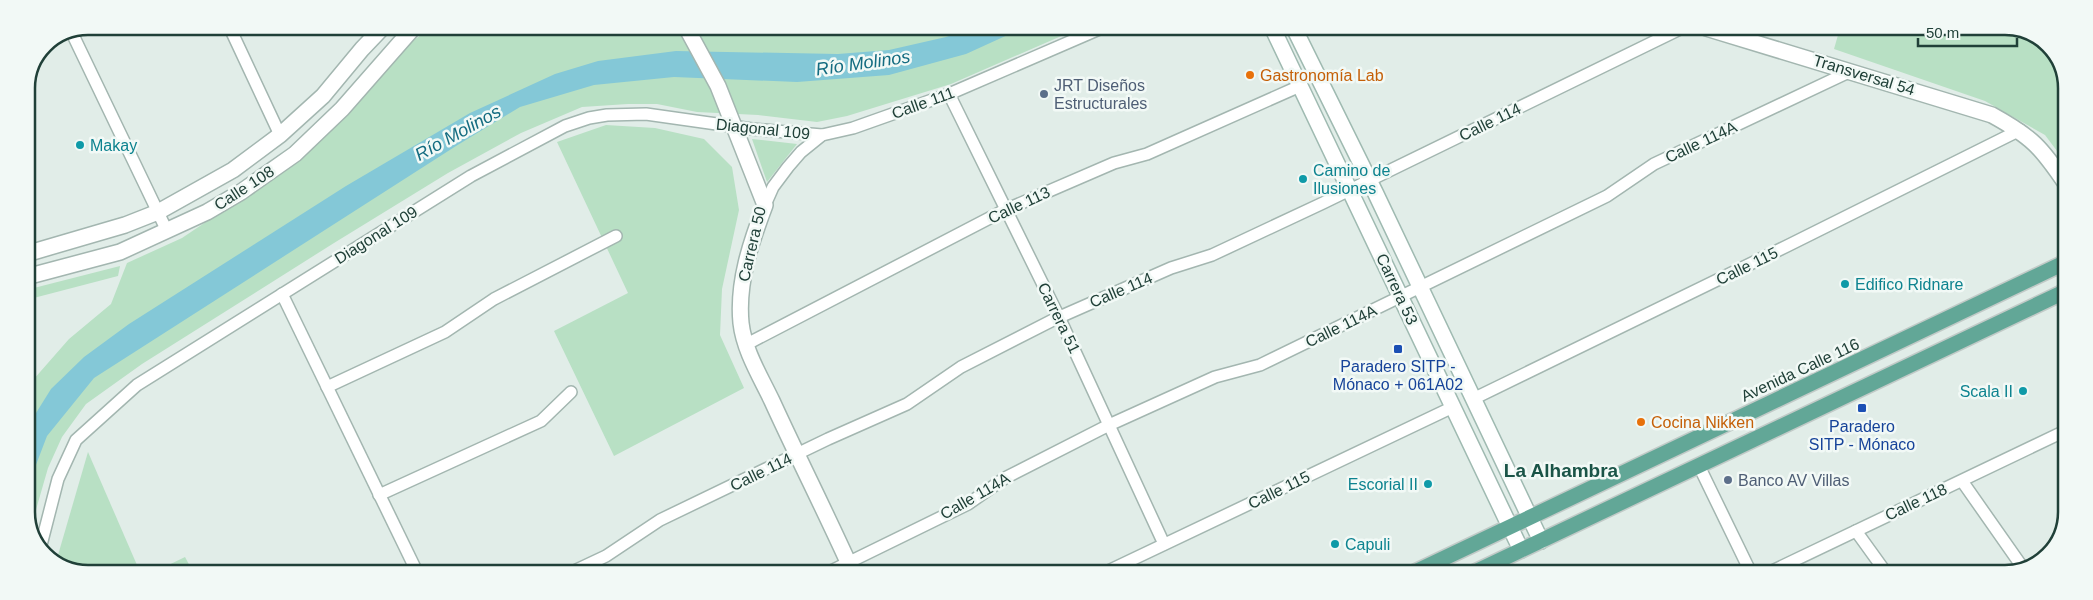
<svg xmlns="http://www.w3.org/2000/svg" width="2093" height="600" font-family="Arial,sans-serif">
	<style>
		.green { fill: #b8e0c4 }
		.water { fill: #84c8d7 }
		.lines { fill: none; stroke-linecap: round; stroke-linejoin: round }
		.minor-casing { stroke: #a3b6b0; stroke-width: 14 }
		.tertiary-casing { stroke: #a3b6b0; stroke-width: 18 }
		.secondary-casing { stroke: #9fbab1; stroke-width: 18 }
		.primary-casing { stroke: #c1cac7; stroke-width: 18 }
		.minor { stroke: #fff; stroke-width: 11 }
		.tertiary { stroke: #fff; stroke-width: 15 }
		.secondary { stroke: #fff; stroke-width: 15 }
		.primary { stroke: #62a797; stroke-width: 15 }
		.food-dot { fill: #e8710a; stroke: #f2f9f6; stroke-width: 2 }
		.service-dot { fill: #5c6f8a; stroke: #f2f9f6; stroke-width: 2 }
		.culture-dot { fill: #0f9aa8; stroke: #f2f9f6; stroke-width: 2 }
		.transit-dot { fill: #1a4fb4; stroke: #f2f9f6; stroke-width: 2 }
		.labels { text-anchor: middle; dominant-baseline: central; stroke-width: 5; stroke-linejoin: round; paint-order: stroke }
		.food-label { font-size: 16px; fill: #c56008; stroke: #f2f9f6; text-anchor: start }
		.street-label { font-size: 16px; fill: #204038; stroke: #f2f9f6 }
		.service-label { font-size: 16px; fill: #4e5e75; stroke: #f2f9f6; text-anchor: start }
		.culture-label { font-size: 16px; fill: #0d838f; stroke: #f2f9f6; text-anchor: start }
		.transit-label { font-size: 16px; fill: #164399; stroke: #f2f9f6 }
		.water-label { font-size: 18px; font-style: italic; fill: #146c81; stroke: #f2f9f6 }
		.quarter-label { font-size: 19px; font-weight: bold; fill: #1a5447; stroke: #f2f9f6 }
		.rim { fill: none; stroke: #204038; stroke-width: 2.5 }
	</style>
	<rect width="100%" height="100%" fill="#e1ede8"/>
	<g class="green">
		<polygon points="434,27 1082,27 951,84 847,116 817,122 758,115 697,112 657,104 628,104 582,107 521,133 448,173 334,243 142,364 86,404 62,437 48,468 31,527 26,516 26,388 69,339 111,304 127,263 182,238 255,189 399,49"/>
		<polygon points="1840,28 2021,28 2052,48 2067,84 2066,163 2045,135 1985,101 1834,49"/>
		<polygon points="606,125 655,128 704,139 732,167 739,210 722,289 720,335 744,388 614,456 554,331 628,293 557,142"/>
		<polygon points="752,139 797,144 767,182"/>
		<polygon points="120,266 118,276 26,300 26,290"/>
		<polygon points="88,452 140,572 72,572 56,562"/>
		<polygon points="185,557 193,572 154,572"/>
	</g>
	<polygon class="water" points="976,27 1025,27 966,54 889,75 797,82 674,77 594,85 520,107 456,146 94,378 47,436 26,491 26,429 51,389 84,357 129,324 346,186 470,113 555,74 598,61 676,51 838,54 889,50 946,37"/>
	<g class="lines">
		<defs>
			<g id="minor">
				<polyline points="229,26 280,135"/>
				<polyline points="72,33 167,231"/>
				<polyline points="949,94 1059,317 1164,544"/>
				<polyline points="765,205 773,187 788,167 801,152 822,135 853,128 949,94 1104,27"/>
				<polyline points="282,294 417,572"/>
				<polyline points="747,344 1005,210 1114,163 1147,154 1300,86"/>
				<polyline points="327,387 445,332 494,299 616,236"/>
				<polyline points="1473,399 1787,246 2020,130"/>
				<polyline points="1699,466 1751,573"/>
				<polyline points="1962,481 2023,568"/>
				<polyline points="379,495 541,421 571,392"/>
				<polyline points="1856,531 1887,574"/>
				<polyline points="40,549 58,479 76,440 137,385 471,176 565,126 589,118 607,115 646,114 752,129 822,135"/>
				<polyline points="572,572 606,556 660,520 828,439 907,404 961,367 1055,319 1171,268 1212,255 1323,203 1682,28"/>
				<polyline points="827,573 968,504 1005,478 1109,425 1215,377 1260,365 1607,196 1654,164 1851,71"/>
				<polyline points="1104,573 1453,407"/>
				<polyline points="1768,573 2065,431"/>
			</g>
			<g id="tertiary">
				<path d="M686 27 718 86 765 205C751 242 737 282 741 323 744 350 760 376 772 401 798 458 827 515 853 573"/>
				<path d="M1706 28 1992 115C2032 137 2041 147 2066 184"/>
				<polyline points="26,254 125,225 158,212 233,170 280,135 323,96 362,49 383,27"/>
				<polyline points="26,277 120,252 207,212 241,192 295,154 342,109 414,27"/>
			</g>
			<g id="secondary">
				<polyline points="1272,27 1521,550"/>
				<polyline points="1294,28 1375,192 1541,541"/>
			</g>
			<g id="primary">
				<polyline points="1413,573 2066,262"/>
				<polyline points="1473,573 2066,291"/>
			</g>
		</defs>
		<use href="#minor" class="minor-casing"/>
		<use href="#tertiary" class="tertiary-casing"/>
		<use href="#secondary" class="secondary-casing"/>
		<use href="#primary" class="primary-casing"/>
		<use href="#minor" class="minor"/>
		<use href="#tertiary" class="tertiary"/>
		<use href="#secondary" class="secondary"/>
		<use href="#primary" class="primary"/>
	</g>
	<g class="food-dot">
		<circle cx="1250" cy="75" r="5"/>
		<circle cx="1641" cy="422" r="5"/>
	</g>
	<g class="service-dot">
		<circle cx="1044" cy="94" r="5"/>
		<circle cx="1728" cy="480" r="5"/>
	</g>
	<g class="culture-dot">
		<circle cx="80" cy="145" r="5"/>
		<circle cx="1303" cy="179" r="5"/>
		<circle cx="1845" cy="284" r="5"/>
		<circle cx="2023" cy="391" r="5"/>
		<circle cx="1428" cy="484" r="5"/>
		<circle cx="1335" cy="544" r="5"/>
	</g>
	<g class="transit-dot">
		<rect x="1393" y="344" width="10" height="10" rx="2.5"/>
		<rect x="1857" y="403" width="10" height="10" rx="2.5"/>
	</g>
	<g class="labels">
		<g class="food-label">
			<text x="1260" y="75">Gastronomía Lab</text>
			<text x="1651" y="422">Cocina Nikken</text>
		</g>
		<g class="street-label">
			<text transform="translate(1864 75) rotate(17)">Transversal 54</text>
			<text transform="translate(923 103) rotate(-20)">Calle 111</text>
			<text transform="translate(1490 122) rotate(-26)">Calle 114</text>
			<text transform="translate(763 129) rotate(6)">Diagonal 109</text>
			<text transform="translate(1701 142) rotate(-25)">Calle 114A</text>
			<text transform="translate(244 188) rotate(-33)">Calle 108</text>
			<text transform="translate(1019 205) rotate(-25)">Calle 113</text>
			<text transform="translate(376 235) rotate(-32)">Diagonal 109</text>
			<text transform="translate(752 244) rotate(-77)">Carrera 50</text>
			<text transform="translate(1747 266) rotate(-26)">Calle 115</text>
			<text transform="translate(1397 289) rotate(65)">Carrera 53</text>
			<text transform="translate(1121 290) rotate(-23)">Calle 114</text>
			<text transform="translate(1059 318) rotate(64)">Carrera 51</text>
			<text transform="translate(1341 326) rotate(-26)">Calle 114A</text>
			<text transform="translate(1800 370) rotate(-25)">Avenida Calle 116</text>
			<text transform="translate(761 472) rotate(-26)">Calle 114</text>
			<text transform="translate(1279 490) rotate(-26)">Calle 115</text>
			<text transform="translate(975 496) rotate(-30)">Calle 114A</text>
			<text transform="translate(1916 502) rotate(-25)">Calle 118</text>
		</g>
		<g class="service-label">
			<text x="1054" y="85">JRT Diseños<tspan x="1054" dy="18">Estructurales</tspan></text>
			<text x="1738" y="480">Banco AV Villas</text>
		</g>
		<g class="culture-label">
			<text x="90" y="145">Makay</text>
			<text x="1313" y="170">Camino de<tspan x="1313" dy="18">Ilusiones</tspan></text>
			<text x="1855" y="284">Edifico Ridnare</text>
			<text x="2013" y="391" text-anchor="end">Scala II</text>
			<text x="1418" y="484" text-anchor="end">Escorial II</text>
			<text x="1345" y="544">Capuli</text>
		</g>
		<g class="transit-label">
			<text x="1398" y="366">Paradero SITP -<tspan x="1398" dy="18">Mónaco + 061A02</tspan></text>
			<text x="1862" y="426">Paradero<tspan x="1862" dy="18">SITP - Mónaco</tspan></text>
		</g>
		<g class="water-label">
			<text transform="translate(863 63) rotate(-8)">Río Molinos</text>
			<text transform="translate(458 133) rotate(-29)">Río Molinos</text>
		</g>
		<g class="quarter-label">
			<text x="1561" y="470">La Alhambra</text>
		</g>
	</g>
	<path d="M0 0H2093V600H0ZM88 35H2005A53 53 0 0 1 2058 88V512A53 53 0 0 1 2005 565H88A53 53 0 0 1 35 512V88A53 53 0 0 1 88 35Z" fill="#f2f9f6" fill-rule="evenodd"/>
	<path class="rim" d="M88 35H2005A53 53 0 0 1 2058 88V512A53 53 0 0 1 2005 565H88A53 53 0 0 1 35 512V88A53 53 0 0 1 88 35Z"/>
	<path d="M1918 38v8h99v-8" fill="none" stroke="#204038" stroke-width="2.5"/>
	<text x="1926" y="38" font-size="15" fill="#204038" stroke="#f2f9f6" stroke-width="4" paint-order="stroke">50 m</text>
</svg>
